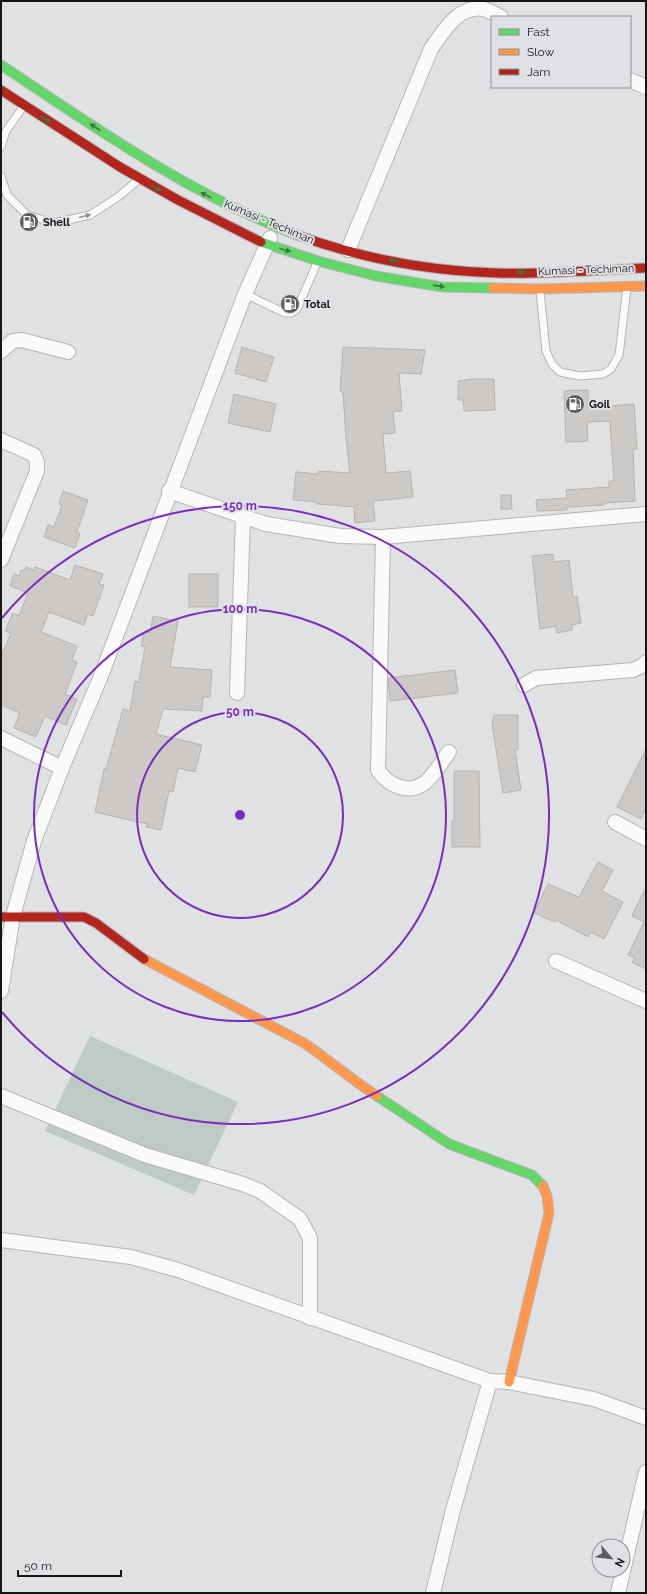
<svg xmlns="http://www.w3.org/2000/svg" width="647" height="1594" font-family="Raleway,sans-serif">
	<style>
		.green { fill: #becac3 }
		.building { fill: #ccc9c6; stroke: #b4b4b4 }
		.lines { fill: none; stroke-linecap: round; stroke-linejoin: round }
		.lane-casing { stroke: #b4b5b6; stroke-width: 9 }
		.street-casing { stroke: #b4b5b6; stroke-width: 16 }
		.fast-casing { stroke: #b4b5b6; stroke-width: 11 }
		.slow-casing { stroke: #b4b5b6; stroke-width: 11 }
		.jam-casing { stroke: #b4b5b6; stroke-width: 11 }
		.lane { stroke: #fafafb; stroke-width: 7 }
		.street { stroke: #fafafb; stroke-width: 14 }
		.fast { stroke: #63d668; stroke-width: 9 }
		.slow { stroke: #ff974d; stroke-width: 9 }
		.jam { stroke: #b3261e; stroke-width: 9 }
		.oneway { fill: #3c7640 }
		.oneway2 { fill: #939394 }
		.ring { fill: none; stroke: #7b2cbf; stroke-width: 2 }
		.labels { text-anchor: middle; dominant-baseline: central; stroke-width: 4; stroke-linejoin: round; paint-order: stroke }
		.poi-label { font-size: 11px; font-weight: bold; fill: #151617; stroke: #dfe1e4; text-anchor: start }
		.street-label { font-size: 11px; fill: #151617; stroke: #dfe1e4 }
		.centre { fill: #7b2cbf; stroke: #dfe1e4; stroke-width: 2 }
		.ring-label { font-size: 12px; text-anchor: middle; font-weight: bold; fill: #7b2cbf; stroke: #dfe1e4; stroke-width: 4; stroke-linejoin: round; paint-order: stroke }
	</style>
	<rect width="100%" height="100%" fill="#e0e1e3"/>
	<polygon class="green" points="90,1036 238,1102 194,1195 45,1131"/>
	<g class="building">
		<polygon points="242,347 274,357 266,382 235,373"/>
		<polygon points="343,347 425,350 421,374 399,373 402,411 393,412 395,433 383,434 386,473 410,471 413,497 373,501 375,521 355,523 354,507 317,504 317,502 293,500 296,472 318,474 319,471 350,473 346,438 343,393 340,391"/>
		<polygon points="472,379 494,379 495,410 464,411 463,400 458,400 458,381"/>
		<polygon points="588,390 588,408 634,404 637,449 633,449 635,501 604,503 604,505 567,507 567,510 537,511 536,500 567,498 566,490 609,487 609,481 614,481 610,421 587,422 588,441 566,442 564,391"/>
		<polygon points="234,394 276,404 270,432 228,423"/>
		<polygon points="63,491 88,500 77,532 80,534 75,548 44,537 48,525 54,527 62,505 59,504"/>
		<polygon points="501,495 511,495 512,509 501,509"/>
		<polygon points="553,554 554,562 569,560 573,597 577,596 581,623 572,625 572,630 557,633 556,626 540,629 532,556"/>
		<polygon points="75,565 103,574 99,584 104,585 93,616 88,614 84,625 49,612 41,632 77,646 72,660 77,662 65,694 77,699 66,725 45,716 36,737 14,728 20,713 1,705 1,657 11,633 5,631 13,613 19,616 28,593 10,586 14,574 19,576 21,570 24,571 26,567 34,570 35,567 70,580"/>
		<rect x="189" y="574" width="29" height="33"/>
		<polygon points="153,616 178,621 170,667 212,670 210,697 203,697 202,711 163,709 156,734 202,745 195,772 178,768 173,792 169,791 161,830 146,827 147,824 95,812 104,769 106,769 123,709 130,711 135,681 139,682 145,647 141,646 144,632 150,633"/>
		<polygon points="455,670 458,693 390,701 388,678"/>
		<polygon points="494,715 518,715 518,750 515,750 521,790 503,793 492,724"/>
		<polygon points="646,749 646,808 641,819 617,807"/>
		<polygon points="454,771 479,771 480,847 452,847 452,821 454,821"/>
		<polygon points="598,862 613,870 602,891 623,902 604,939 591,932 588,937 556,920 555,922 534,913 548,884 579,897"/>
		<polygon points="646,887 646,969 632,962 635,958 628,955 644,922 632,916"/>
	</g>
	<g class="lines">
		<defs>
			<g id="lane">
				<polyline points="1,147 6,131 23,107"/>
				<polyline points="1,176 7,195 27,215 54,223 90,215 118,197 138,180"/>
				<polyline points="540,291 546,351 552,364 560,372 580,376 603,374 611,369 619,355 627,288"/>
				<polyline points="245,294 285,313 291,313 297,309 317,263"/>
			</g>
			<g id="street">
				<polyline points="630,80 646,87"/>
				<path d="M348 250 431 49C443 32 458 5 483 9 489 10 495 14 501 17"/>
				<polyline points="1,351 13,341 22,340 68,352"/>
				<polyline points="1,440 34,455 37,462 37,471 1,560"/>
				<polyline points="169,491 266,524 340,536 383,537 646,514"/>
				<path d="M383 537 378 770C383 778 390 784 400 787 425 795 436 769 449 752"/>
				<polyline points="524,685 536,678 633,670 644,665 646,662"/>
				<polyline points="237,693 243,517"/>
				<polyline points="1,738 62,768"/>
				<polyline points="615,822 646,839"/>
				<polyline points="556,961 646,1001"/>
				<polyline points="1,991 13,916 34,841 62,768 101,676 245,294 270,238"/>
				<polyline points="1,1096 145,1155 243,1184 260,1191 300,1219 310,1238 310,1318"/>
				<polyline points="1,1240 131,1257 178,1270 490,1381 509,1382 594,1399 646,1418"/>
				<polyline points="433,1593 453,1510 490,1381"/>
				<polyline points="618,1593 646,1472"/>
			</g>
			<g id="fast">
				<path d="M1 65C96 128 189 194 297 235"/>
				<polyline points="261,242 318,261 376,276 442,287 493,288"/>
				<polyline points="377,1096 449,1144 532,1175 543,1186"/>
			</g>
			<g id="slow">
				<polyline points="493,288 539,289 646,286"/>
				<path d="M144 959 304 1043C329 1060 352 1080 377 1096"/>
				<polyline points="509,1382 549,1213 547,1196 543,1186"/>
			</g>
			<g id="jam">
				<polyline points="1,90 120,167 178,200 261,242"/>
				<path d="M297 235C360 258 429 271 497 273 546 275 596 270 646 268"/>
				<polyline points="1,917 84,917 96,923 144,959"/>
			</g>
		</defs>
		<use href="#lane" class="lane-casing"/>
		<use href="#street" class="street-casing"/>
		<use href="#fast" class="fast-casing"/>
		<use href="#slow" class="slow-casing"/>
		<use href="#jam" class="jam-casing"/>
		<use href="#lane" class="lane"/>
		<use href="#street" class="street"/>
		<use href="#fast" class="fast"/>
		<use href="#slow" class="slow"/>
		<use href="#jam" class="jam"/>
	</g>
	<defs><path id="oneway-solid" d="M-6-.8H1V-3.2L6.5 0L1 3.2V.8H-6Z"/></defs>
	<g class="oneway">
		<use href="#oneway-solid" transform="translate(45 119) rotate(33)"/>
		<use href="#oneway-solid" transform="translate(95 127) rotate(-147)"/>
		<use href="#oneway-solid" transform="translate(156 188) rotate(29)"/>
		<use href="#oneway-solid" transform="translate(206 195) rotate(-154)"/>
		<use href="#oneway-solid" transform="translate(285 250) rotate(16)"/>
		<use href="#oneway-solid" transform="translate(394 261) rotate(-169)"/>
		<use href="#oneway-solid" transform="translate(523 272) rotate(179)"/>
		<use href="#oneway-solid" transform="translate(439 286) rotate(8)"/>
	</g>
	<use class="oneway2" href="#oneway-solid" transform="translate(85 216) rotate(-15)"/>
	<g class="ring">
		<circle cx="240" cy="815" r="103"/>
		<circle cx="240" cy="815" r="206"/>
		<path d="M2 618A309 309 0 1 1 2 1012"/>
	</g>
	<defs>
		<symbol id="fuel-disc" viewBox="-11 -11 22 22"><circle r="9.5" fill="#5c5d5e" stroke="#dfe1e4"/><path d="M-5.5-6h7V0h2V4h1.3V-2.5L3-4.5l.8-.8L6-3V5H2.5V1h-1V6h-7ZM-4.2-4.7v3.2H.2V-4.7Z" fill="#fff"/></symbol>
	</defs>
	<g fill-rule="evenodd">
		<use href="#fuel-disc" x="18" y="211" width="22" height="22"/>
		<use href="#fuel-disc" x="279" y="293" width="22" height="22"/>
		<use href="#fuel-disc" x="564" y="393" width="22" height="22"/>
	</g>
	<g class="labels">
		<g class="poi-label">
			<text x="43" y="222">Shell</text>
			<text x="304" y="304">Total</text>
			<text x="589" y="404">Goil</text>
		</g>
		<g class="street-label">
			<text transform="translate(269 222) rotate(23)">Kumasi - Techiman</text>
			<text transform="translate(586 270) rotate(-2)">Kumasi - Techiman</text>
		</g>
	</g>
	<circle cx="240" cy="815" r="6" class="centre"/>
	<g class="ring-label">
		<text x="240" y="510">150 m</text>
		<text x="240" y="613">100 m</text>
		<text x="240" y="716">50 m</text>
	</g>
	<rect width="647" height="1594" fill="none" stroke="#151617" stroke-width="4"/>
	<rect x="491" y="16" width="140" height="72" fill="#dfe1e4" stroke="#8e9092"/>
	<rect x="499" y="29" width="20" height="6" fill="#63d668" stroke="#8e9092"/>
	<text x="527" y="36" font-size="12" fill="#151617">Fast</text>
	<rect x="499" y="49" width="20" height="6" fill="#ff974d" stroke="#8e9092"/>
	<text x="527" y="56" font-size="12" fill="#151617">Slow</text>
	<rect x="499" y="69" width="20" height="6" fill="#b3261e" stroke="#8e9092"/>
	<text x="527" y="76" font-size="12" fill="#151617">Jam</text>
	<g transform="translate(611 1558) rotate(118)"><circle r="19" fill="#dfe1e4" stroke="#8e9092"/>
	<path d="M0-3L7 15L0 10L-7 15Z" fill="#5c5d5e"/>
	<text y="-6" font-size="11" font-weight="bold" text-anchor="middle" fill="#151617">N</text>
	</g>
	<path d="M18 1570v6h103v-6" fill="none" stroke="#151617" stroke-width="2"/>
	<text x="24" y="1570" font-size="12" fill="#151617" stroke="#dfe1e4" stroke-width="3" paint-order="stroke">50 m</text>
</svg>
